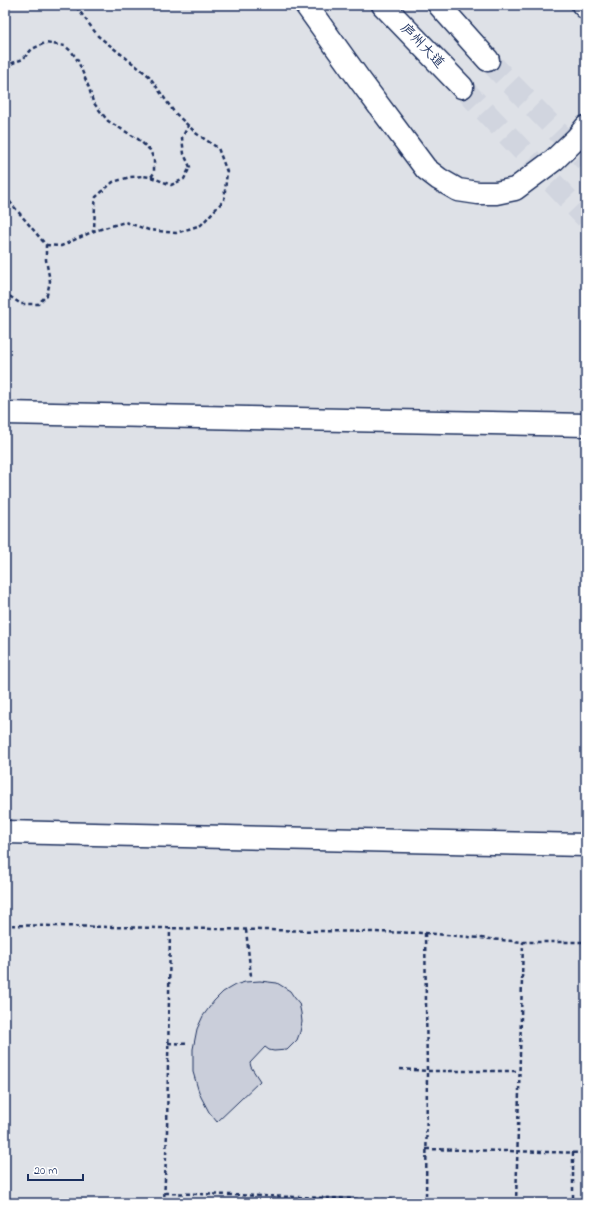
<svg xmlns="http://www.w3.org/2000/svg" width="591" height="1208" font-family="'Indie Flower','LXGW WenKai TC',sans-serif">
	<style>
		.green { fill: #dee1e7; stroke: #7c88a2 }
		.building { fill: #caceda; stroke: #1b2f5e }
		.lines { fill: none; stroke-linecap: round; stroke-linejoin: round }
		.major-tunnel { stroke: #d1d5df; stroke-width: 22; stroke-dasharray: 22 11; stroke-linecap: butt }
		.minor-casing { stroke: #1b2f5e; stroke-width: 25 }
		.major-casing { stroke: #1b2f5e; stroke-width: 25 }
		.path { stroke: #1b2f5e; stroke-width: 2.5; stroke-dasharray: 4 3; stroke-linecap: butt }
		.minor { stroke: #fff; stroke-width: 22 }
		.major { stroke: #fff; stroke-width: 22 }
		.labels { text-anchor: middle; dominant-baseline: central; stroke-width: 3; stroke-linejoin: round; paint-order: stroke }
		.street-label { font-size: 14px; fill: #1b2f5e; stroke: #fff }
	</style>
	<rect width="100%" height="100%" fill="#fff"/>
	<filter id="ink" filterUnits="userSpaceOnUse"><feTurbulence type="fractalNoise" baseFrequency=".025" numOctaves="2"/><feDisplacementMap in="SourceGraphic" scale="8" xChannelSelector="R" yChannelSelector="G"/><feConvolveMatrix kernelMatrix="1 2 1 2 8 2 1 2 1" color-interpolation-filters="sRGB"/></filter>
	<g filter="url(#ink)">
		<rect class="green" x="5" y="5" width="581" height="1198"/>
		<polygon class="building" points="260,981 277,983 290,991 294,997 299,1003 301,1013 302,1022 300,1032 297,1040 287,1050 274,1051 269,1050 265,1047 250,1063 251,1067 260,1081 217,1122 209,1112 201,1097 198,1089 193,1072 193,1049 197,1029 203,1016 214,1001 223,992 235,985 245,982"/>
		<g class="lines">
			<g class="major-tunnel">
				<polyline points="488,60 586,161"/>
				<polyline points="462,87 586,218"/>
			</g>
			<defs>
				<g id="minor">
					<polyline points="5,413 586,425"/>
					<polyline points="5,832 586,845"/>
				</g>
				<g id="major">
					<polyline points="306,5 359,79 426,169 439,179 458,190 478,193 496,193 515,189 554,160 577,138 586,127"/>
					<polyline points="383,5 462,87"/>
					<polyline points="439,5 488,60"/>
					<polyline points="583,5 586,8"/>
				</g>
			</defs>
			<use href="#minor" class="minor-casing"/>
			<use href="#major" class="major-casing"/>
			<g class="path">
				<polyline points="5,9 7,5"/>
				<polyline points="5,66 23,59 32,49 45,43 65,46 72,52 78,61 89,88 93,102 108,121 138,139 150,150 154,160 154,173 151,177 143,176 130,177 113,182 96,197 95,205 94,231"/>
				<polyline points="151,177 171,185 184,179 190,167 184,154 182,138 188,126"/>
				<polyline points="5,196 46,245 46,260 50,281 47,295 38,304 21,304 5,293"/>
				<polyline points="46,245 61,246 94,231 125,222 149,230 176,233 201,225 224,200 227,172 218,148 197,134 174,112 149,76 98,36 75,5"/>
				<polyline points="5,925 425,933 523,942 586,942"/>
				<polyline points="246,930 251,976"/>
				<polyline points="425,933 427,1071 426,1203"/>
				<polyline points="168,1043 189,1044"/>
				<polyline points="400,1069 427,1071 519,1071"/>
				<polyline points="426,1149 586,1153"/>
				<polyline points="573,1152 573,1203"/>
				<polyline points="165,1193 426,1201"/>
				<polyline points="164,1203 167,1132 170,928"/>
				<polyline points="516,1203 523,942"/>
			</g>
			<use href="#minor" class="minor"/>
			<use href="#major" class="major"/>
		</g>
	</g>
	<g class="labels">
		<g class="street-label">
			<text transform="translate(422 46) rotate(46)">庐州大道</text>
		</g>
	</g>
	<rect width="591" height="1208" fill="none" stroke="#fff" stroke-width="20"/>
	<rect x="10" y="10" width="571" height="1188" fill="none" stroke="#1b2f5e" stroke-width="1.5" filter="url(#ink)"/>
	<path d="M28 1174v6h55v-6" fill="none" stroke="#1b2f5e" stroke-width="2"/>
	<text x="34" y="1174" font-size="12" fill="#1b2f5e" stroke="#ffffff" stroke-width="3" paint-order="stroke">20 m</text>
</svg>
